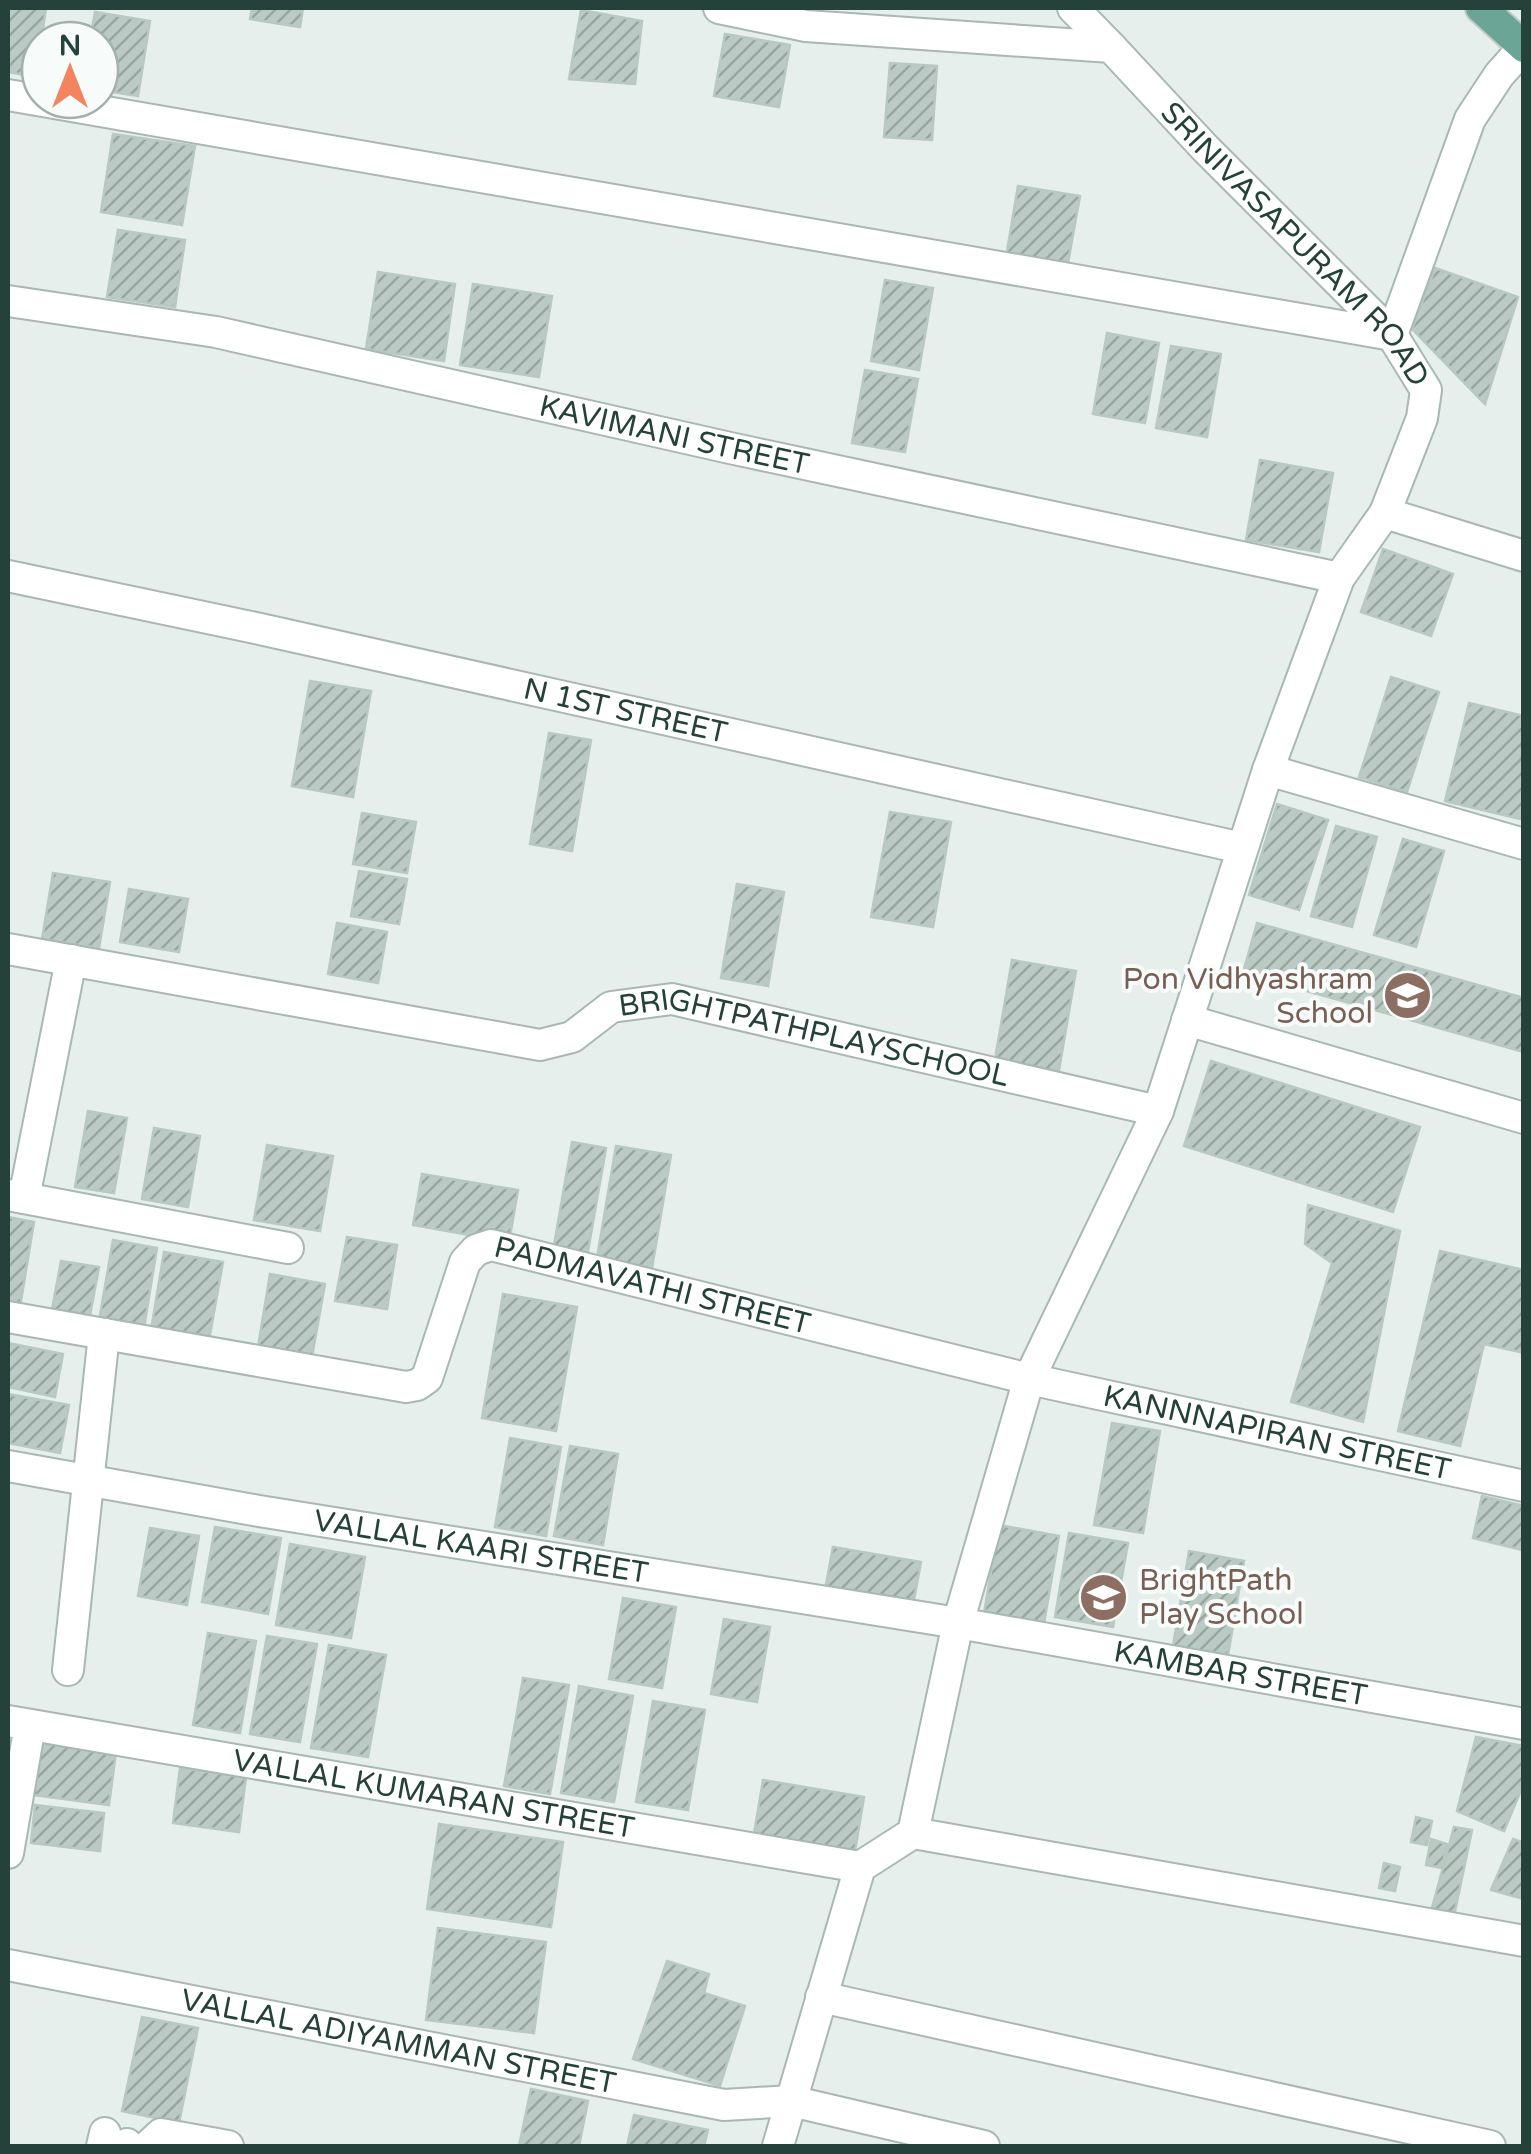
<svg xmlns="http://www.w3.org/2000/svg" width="1531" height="2154" font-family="'Varela Round',sans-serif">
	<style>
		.building { fill: url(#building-hatch); stroke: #b8c9c2; stroke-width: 2.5 }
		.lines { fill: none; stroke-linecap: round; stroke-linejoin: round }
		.minor-casing { stroke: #a8b8b2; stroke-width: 34 }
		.major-casing { stroke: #c2cac8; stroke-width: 34 }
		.minor { stroke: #fff; stroke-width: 30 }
		.major { stroke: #6aa596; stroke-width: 30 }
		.labels { text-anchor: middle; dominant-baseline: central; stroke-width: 8; stroke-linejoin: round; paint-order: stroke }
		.street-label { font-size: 30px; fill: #24423a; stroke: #f7fbf9 }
		.education-label { font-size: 30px; fill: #785e54; stroke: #f7fbf9; text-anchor: end }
	</style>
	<defs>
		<pattern id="building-hatch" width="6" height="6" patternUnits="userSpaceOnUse" patternTransform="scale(2.5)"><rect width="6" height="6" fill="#bbcac4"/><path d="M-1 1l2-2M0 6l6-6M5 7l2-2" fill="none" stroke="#98a6a0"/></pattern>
	</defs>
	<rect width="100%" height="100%" fill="#e6efeb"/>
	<g class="building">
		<polygon points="8,8 46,8 36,77 8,72"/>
		<polygon points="252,8 303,8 300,27 250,19"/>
		<polygon points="581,10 642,21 635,84 569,79"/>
		<polygon points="95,12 150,21 138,96 100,90 100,40 90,40"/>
		<polygon points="725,34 790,45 779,107 714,96"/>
		<polygon points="890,63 937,66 932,140 884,137"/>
		<polygon points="113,134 195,146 182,225 101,212"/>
		<polygon points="1018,186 1080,196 1066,274 1005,263"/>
		<polygon points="118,230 185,240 175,307 107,297"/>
		<polygon points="1435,268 1518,297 1485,404 1412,329"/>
		<polygon points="378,272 455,284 444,361 366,349"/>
		<polygon points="885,280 933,288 919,370 871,361"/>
		<polygon points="473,284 552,296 539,377 460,365"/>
		<polygon points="1107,333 1159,343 1145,423 1093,414"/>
		<polygon points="1171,346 1221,354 1207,437 1156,428"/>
		<polygon points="865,370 918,379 905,452 852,443"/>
		<polygon points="1260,460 1333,473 1319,552 1246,540"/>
		<polygon points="1383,549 1453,574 1431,636 1361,612"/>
		<polygon points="1391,677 1439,692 1407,792 1359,777"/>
		<polygon points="310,681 371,691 353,797 292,786"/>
		<polygon points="1469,703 1524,716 1524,820 1445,801"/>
		<polygon points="549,733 591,740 572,851 530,844"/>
		<polygon points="1277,804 1328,820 1299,910 1249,895"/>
		<polygon points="890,812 951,822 933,927 871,917"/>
		<polygon points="362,813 416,822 407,873 353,864"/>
		<polygon points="1336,826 1377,837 1352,927 1311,916"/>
		<polygon points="1403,839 1444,851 1416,947 1374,935"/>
		<polygon points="359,871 407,879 399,924 351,916"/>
		<polygon points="53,873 110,882 99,948 42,939"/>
		<polygon points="737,884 784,892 768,986 721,978"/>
		<polygon points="129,889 188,899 179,952 120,942"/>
		<polygon points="337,923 387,932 378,983 328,974"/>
		<polygon points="1257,923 1524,998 1524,1052 1243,973"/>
		<polygon points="1012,960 1076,971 1058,1076 994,1065"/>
		<polygon points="1211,1061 1420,1127 1393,1212 1184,1146"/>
		<polygon points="88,1111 127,1118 114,1193 75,1187"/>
		<polygon points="154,1128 200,1136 188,1207 142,1199"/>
		<polygon points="572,1142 606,1148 587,1257 553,1251"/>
		<polygon points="267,1145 333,1156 320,1231 254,1220"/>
		<polygon points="616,1146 671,1155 652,1268 597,1258"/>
		<polygon points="422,1174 518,1190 509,1242 413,1225"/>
		<polygon points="1308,1205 1400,1231 1363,1422 1291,1402 1332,1263 1305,1244"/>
		<polygon points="8,1217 34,1222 20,1307 8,1305"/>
		<polygon points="347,1237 397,1245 387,1309 335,1301"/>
		<polygon points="113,1240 157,1248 143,1334 98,1327"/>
		<polygon points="1440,1251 1524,1270 1524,1353 1484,1344 1460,1446 1398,1431"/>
		<polygon points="164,1252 223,1262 209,1340 151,1330"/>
		<polygon points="61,1261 99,1267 89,1321 51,1315"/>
		<polygon points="270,1274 325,1284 311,1362 257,1353"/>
		<polygon points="503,1294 577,1307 556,1431 482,1418"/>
		<polygon points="8,1343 63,1354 55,1397 8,1387"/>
		<polygon points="8,1394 69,1405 60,1453 8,1443"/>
		<polygon points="1112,1423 1160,1431 1143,1533 1094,1525"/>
		<polygon points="510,1438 561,1447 546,1536 495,1527"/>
		<polygon points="570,1446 618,1454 603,1545 554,1536"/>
		<polygon points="1482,1496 1524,1506 1522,1550 1473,1538"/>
		<polygon points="999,1525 1059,1536 1042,1635 982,1625"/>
		<polygon points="215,1527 281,1538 268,1614 202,1602"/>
		<polygon points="150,1528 199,1536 187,1605 138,1596"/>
		<polygon points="1069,1533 1128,1543 1113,1627 1055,1617"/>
		<polygon points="290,1544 365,1557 351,1638 276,1625"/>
		<polygon points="833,1547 921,1562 913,1605 825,1590"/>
		<polygon points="1189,1551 1244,1561 1228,1655 1173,1646"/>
		<polygon points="623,1598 676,1607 662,1688 609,1679"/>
		<polygon points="724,1619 770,1627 757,1702 711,1694"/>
		<polygon points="208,1633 256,1641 240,1733 193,1725"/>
		<polygon points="267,1636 317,1644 300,1742 250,1734"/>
		<polygon points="329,1645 386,1655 368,1757 311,1748"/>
		<polygon points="523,1678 569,1685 550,1794 504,1786"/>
		<polygon points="579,1686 633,1696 614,1802 561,1793"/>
		<polygon points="653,1701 705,1710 688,1810 636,1802"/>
		<polygon points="1476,1737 1524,1746 1524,1783 1504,1831 1457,1811"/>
		<polygon points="39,1743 116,1752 109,1805 33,1795"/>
		<polygon points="180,1768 246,1777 239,1832 173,1823"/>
		<polygon points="763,1780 864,1797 854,1857 753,1840"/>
		<polygon points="35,1805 104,1813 100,1851 31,1843"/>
		<polygon points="1416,1817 1432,1821 1427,1845 1411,1842"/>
		<polygon points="439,1824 563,1842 551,1927 427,1909"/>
		<polygon points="1454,1827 1472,1830 1454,1916 1432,1908"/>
		<polygon points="1431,1839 1447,1844 1442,1868 1426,1865"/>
		<polygon points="1513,1839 1524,1843 1524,1899 1491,1890"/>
		<polygon points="1384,1863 1400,1867 1395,1891 1379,1888"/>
		<polygon points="438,1928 546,1942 534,2033 426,2020"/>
		<polygon points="667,1961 709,1974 704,1993 745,2006 720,2086 633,2059"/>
		<polygon points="142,2017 198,2028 179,2123 122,2111"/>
		<polygon points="531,2089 588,2101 579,2146 519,2146"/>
		<polygon points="634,2115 708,2130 704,2146 627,2146"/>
	</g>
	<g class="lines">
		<defs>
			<g id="minor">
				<path id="s1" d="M719 8 806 26 1111 47 1205 148 1392 335 1426 390 1422 418 1385 513 1339 578 1268 770 1158 1111 1029 1379 958 1623 913 1833 860 1867 778 2146"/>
				<polyline points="1073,8 1111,47"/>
				<polyline points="8,95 1392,335 1470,119 1499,75 1524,47"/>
				<path id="s2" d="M8 301 216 332 730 448 1339 578"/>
				<polyline points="1385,513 1524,556"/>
				<path id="s3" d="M8 576 260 629 1242 848"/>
				<polyline points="1268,770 1524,844"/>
				<path id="s4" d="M8 949 540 1045 572 1037 611 1007 672 999 1158 1111"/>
				<polyline points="1187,1020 1524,1118"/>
				<polyline points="8,1195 288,1248"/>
				<polyline points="24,1198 71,960"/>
				<path id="s5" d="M8 1317 406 1387 417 1385 427 1378 465 1262 476 1250 491 1245 1029 1379 1524 1486"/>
				<path id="s6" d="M8 1466 259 1511 958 1623 1524 1724"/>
				<polyline points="68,1670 104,1334"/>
				<path id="s7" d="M8 1721 860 1867"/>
				<polyline points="913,1833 1524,1941"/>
				<polyline points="8,1853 30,1725"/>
				<path id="s8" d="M8 1965 724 2105 791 2101 984 2146"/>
				<polyline points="821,1997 1490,2146"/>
				<polyline points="102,2146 105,2133"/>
				<polyline points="127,2146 127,2144"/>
				<polyline points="148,2146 161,2134 228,2146"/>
			</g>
			<polyline id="major" points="1481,8 1524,47"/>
		</defs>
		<use href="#minor" class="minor-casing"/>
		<use href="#major" class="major-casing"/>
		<use href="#minor" class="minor"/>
		<use href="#major" class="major"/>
	</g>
	<defs>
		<symbol id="school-disc" viewBox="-11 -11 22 22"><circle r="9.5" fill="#8d6e63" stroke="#f7fbf9"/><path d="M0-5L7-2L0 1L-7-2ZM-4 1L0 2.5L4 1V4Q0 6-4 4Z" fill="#fff"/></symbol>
	</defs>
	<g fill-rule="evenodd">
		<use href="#school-disc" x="1380" y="968" width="55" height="55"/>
		<use href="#school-disc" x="1076" y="1570" width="55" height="55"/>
	</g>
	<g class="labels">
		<g class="street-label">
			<text stroke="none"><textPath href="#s1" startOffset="665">SRINIVASAPURAM ROAD</textPath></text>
			<text stroke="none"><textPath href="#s2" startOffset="680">KAVIMANI STREET</textPath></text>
			<text stroke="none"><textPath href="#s3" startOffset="632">N 1ST STREET</textPath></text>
			<text stroke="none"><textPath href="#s4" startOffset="830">BRIGHTPATHPLAYSCHOOL</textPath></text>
			<text stroke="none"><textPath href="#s5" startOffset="748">PADMAVATHI STREET</textPath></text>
			<text stroke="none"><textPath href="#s5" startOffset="1390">KANNNAPIRAN STREET</textPath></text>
			<text stroke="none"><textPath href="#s6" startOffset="480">VALLAL KAARI STREET</textPath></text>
			<text stroke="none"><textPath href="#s6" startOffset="1250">KAMBAR STREET</textPath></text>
			<text stroke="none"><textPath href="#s7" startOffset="432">VALLAL KUMARAN STREET</textPath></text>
			<text stroke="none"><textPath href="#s8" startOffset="398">VALLAL ADIYAMMAN STREET</textPath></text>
		</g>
		<g class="education-label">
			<text x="1373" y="979">Pon Vidhyashram<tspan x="1373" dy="34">School</tspan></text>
			<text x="1139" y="1580" text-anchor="start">BrightPath<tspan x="1139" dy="34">Play School</tspan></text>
		</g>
	</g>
	<rect width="1531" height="2154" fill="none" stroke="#24423a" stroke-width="20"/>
	<g transform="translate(70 70)"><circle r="48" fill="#f7fbf9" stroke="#a3b1ad" stroke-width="2.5"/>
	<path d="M0-8L18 38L0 25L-18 38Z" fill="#f4845f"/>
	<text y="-15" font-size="28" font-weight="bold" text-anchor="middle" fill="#24423a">N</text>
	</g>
</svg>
